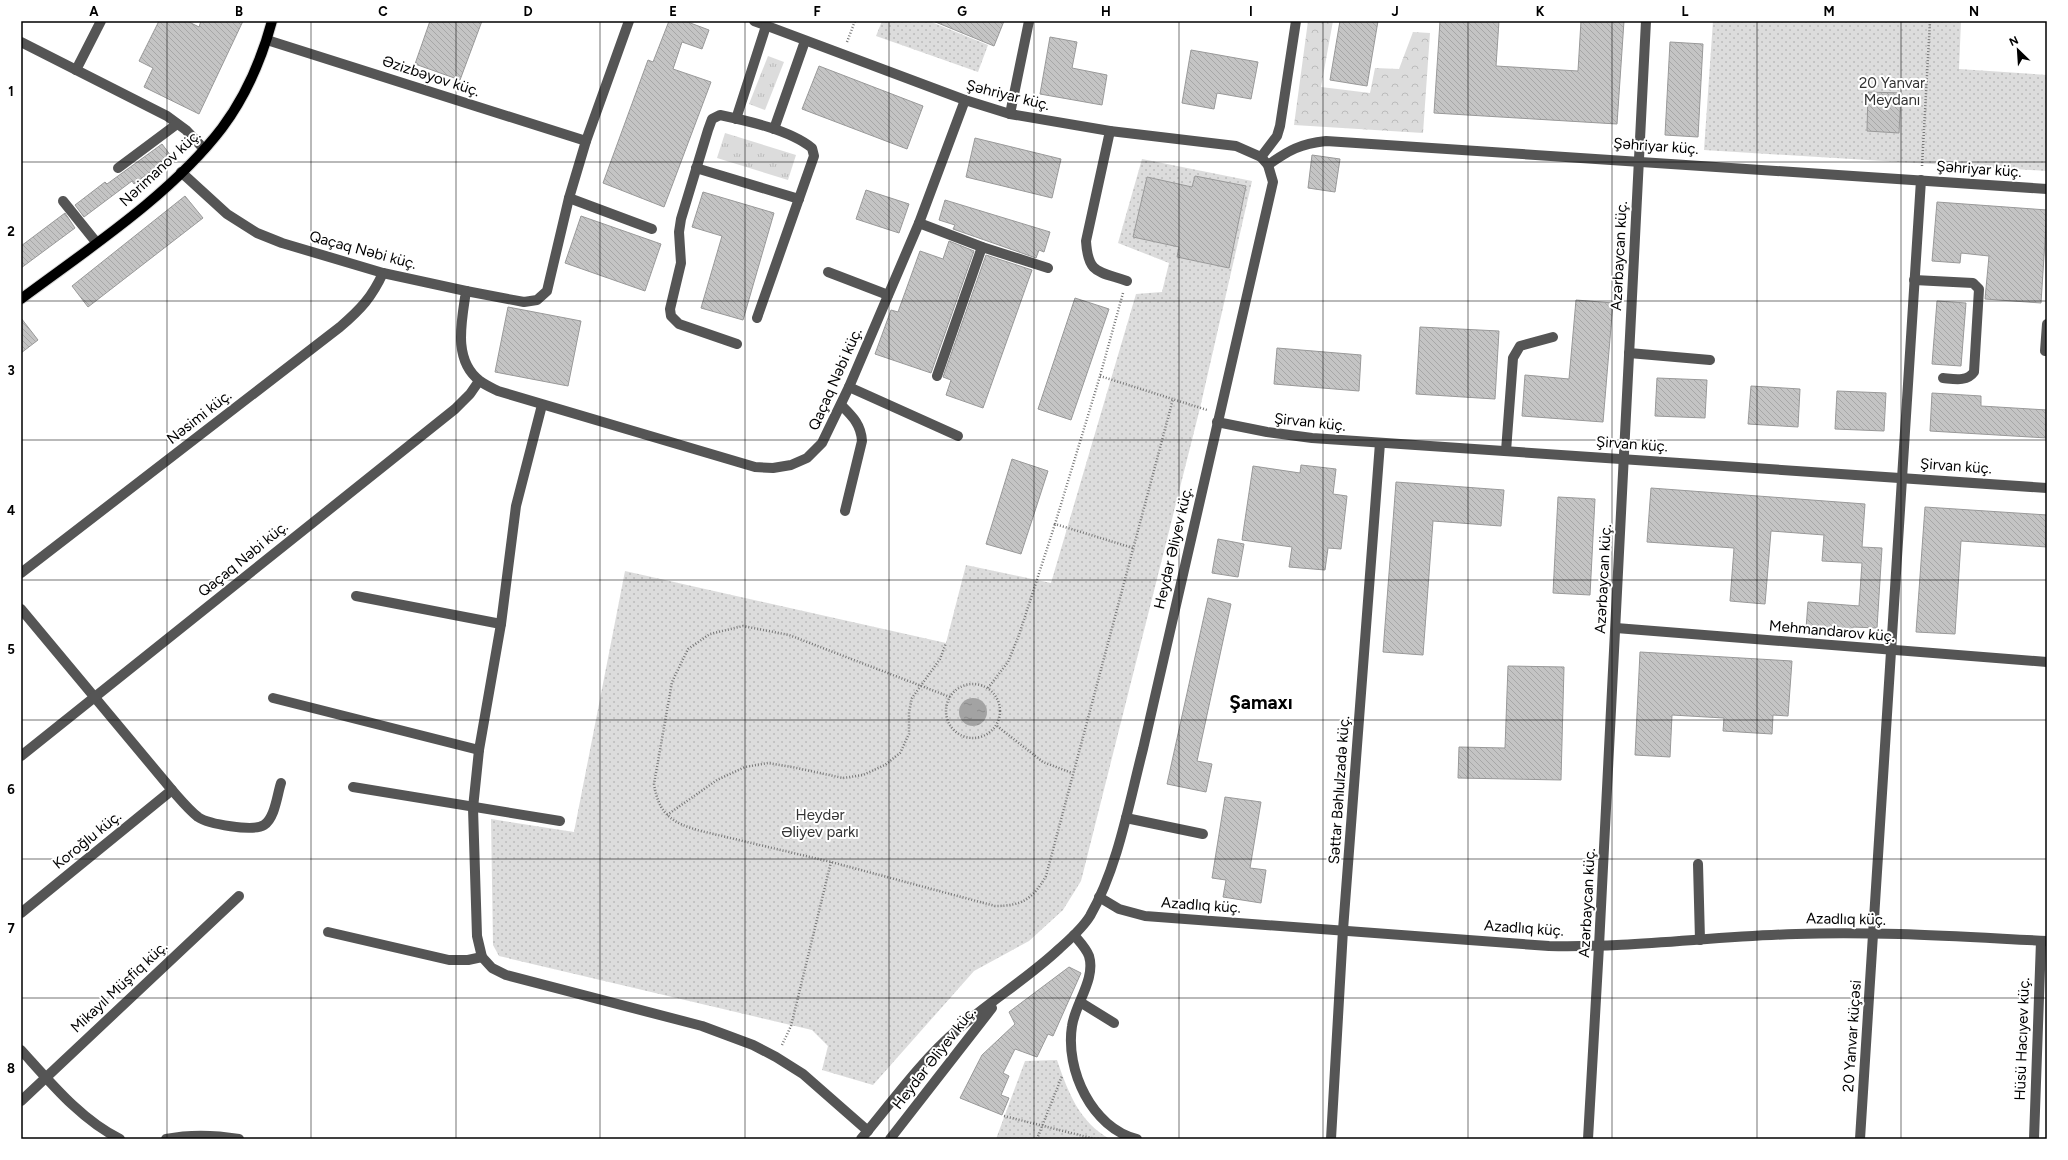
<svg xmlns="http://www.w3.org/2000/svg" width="2068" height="1160" font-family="Figtree,sans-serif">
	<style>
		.grass { fill: url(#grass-tufts) }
		.forest { fill: url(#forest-crowns) }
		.park { fill: url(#park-dots) }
		.water { fill: url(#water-ripples) }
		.building { fill: url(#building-back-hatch); stroke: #999 }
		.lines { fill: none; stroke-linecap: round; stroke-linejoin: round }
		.major-casing { stroke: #dbdbdb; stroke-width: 12 }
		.path { stroke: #777; stroke-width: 2.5; stroke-dasharray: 1 2; stroke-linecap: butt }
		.minor { stroke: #555; stroke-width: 10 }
		.major { stroke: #000; stroke-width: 10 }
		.grid { fill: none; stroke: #000; stroke-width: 1; stroke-opacity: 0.55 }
		.labels { text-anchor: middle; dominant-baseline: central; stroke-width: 4; stroke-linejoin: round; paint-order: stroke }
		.street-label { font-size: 15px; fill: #000; stroke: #fff }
		.park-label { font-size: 15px; fill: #333; stroke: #fff }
		.district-label { font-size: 19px; font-weight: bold; fill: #000; stroke: #fff }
		.neatline { fill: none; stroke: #000; stroke-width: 1.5 }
		.grid-label { font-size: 13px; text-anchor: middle; font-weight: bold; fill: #000 }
	</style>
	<defs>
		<pattern id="grass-tufts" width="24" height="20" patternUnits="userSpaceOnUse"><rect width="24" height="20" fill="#dcdcdc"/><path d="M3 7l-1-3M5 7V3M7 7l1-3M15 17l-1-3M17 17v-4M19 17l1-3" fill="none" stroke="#bbb"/></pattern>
		<pattern id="forest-crowns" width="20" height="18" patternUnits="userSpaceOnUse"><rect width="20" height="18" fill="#dcdcdc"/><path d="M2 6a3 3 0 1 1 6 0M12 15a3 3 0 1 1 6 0" fill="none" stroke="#bbb"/></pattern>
		<pattern id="park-dots" width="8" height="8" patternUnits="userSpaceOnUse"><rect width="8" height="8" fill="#dcdcdc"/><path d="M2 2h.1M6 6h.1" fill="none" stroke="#bbb" stroke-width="1.8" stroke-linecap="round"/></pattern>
		<pattern id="water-ripples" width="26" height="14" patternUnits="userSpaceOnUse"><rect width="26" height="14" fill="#a3a3a3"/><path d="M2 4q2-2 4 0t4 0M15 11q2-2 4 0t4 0" fill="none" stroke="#8b8b8b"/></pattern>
		<pattern id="building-back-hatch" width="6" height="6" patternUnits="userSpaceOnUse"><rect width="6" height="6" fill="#c4c4c4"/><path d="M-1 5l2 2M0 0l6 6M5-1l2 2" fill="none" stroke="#a7a7a7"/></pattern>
	</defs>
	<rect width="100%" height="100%" fill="#fff"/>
	<g class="grass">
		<polygon points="768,56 784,62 765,110 749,104"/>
		<polygon points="725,133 796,155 788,180 717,158"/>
	</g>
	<polygon class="forest" points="1308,21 1333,21 1321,87 1370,93 1375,68 1399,69 1413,32 1430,33 1423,133 1294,125"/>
	<g class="park">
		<polygon points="882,21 929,21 988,45 978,72 876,36"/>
		<polygon points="1713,21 1961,21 1959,69 2047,75 2047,171 1704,150"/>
		<polygon points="1142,159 1252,181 1200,408 1081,881 1063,910 1029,941 974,971 873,1085 822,1070 828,1046 812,1030 499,956 493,945 491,819 574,832 625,571 946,643 966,565 1051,583 1136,294 1162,292 1169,263 1118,243"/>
		<path d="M1057 1060C1068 1092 1079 1122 1110 1139H996L1025 1061Z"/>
	</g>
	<circle class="water" cx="973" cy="712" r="14"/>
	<g class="building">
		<polygon points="159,21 187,21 199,27 201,21 243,21 199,114 144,87 153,68 139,61"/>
		<polygon points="430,21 482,21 460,80 415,64"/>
		<polygon points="669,21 685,21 709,30 702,49 682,42 673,69 711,82 664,207 603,183 648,60 653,62"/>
		<polygon points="933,21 1004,21 994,46"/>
		<polygon points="1340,21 1378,21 1367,86 1330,80"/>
		<polygon points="1440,21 1499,21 1496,66 1578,71 1581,21 1624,21 1617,124 1434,113"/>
		<polygon points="1050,37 1077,42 1072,68 1107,75 1102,105 1040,94"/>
		<polygon points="1670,42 1703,44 1698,137 1665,135"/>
		<polygon points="1191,50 1258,62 1251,99 1217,93 1214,109 1182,103"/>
		<polygon points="819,66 923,106 907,149 802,109"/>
		<polygon points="1868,92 1901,93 1899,133 1867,131"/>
		<polygon points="975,138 1061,159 1052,198 966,177"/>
		<polygon points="162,144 171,156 134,184 132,181 84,217 75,205 105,182 107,184"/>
		<polygon points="1312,155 1340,159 1335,192 1308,188"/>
		<polygon points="1195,176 1246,186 1229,268 1177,257 1179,247 1133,237 1147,177 1192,187"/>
		<polygon points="866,190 909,204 899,233 856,219"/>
		<polygon points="703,192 774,213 743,320 701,308 722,236 692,227"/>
		<polygon points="185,196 203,218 88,307 72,286"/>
		<polygon points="945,200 1050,232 1044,252 1039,250 1036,258 953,229 955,225 939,220"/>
		<polygon points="1937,202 2047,210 2041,303 1985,299 1989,256 1961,253 1960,263 1932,261"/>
		<polygon points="65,213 75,228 21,268 21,246"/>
		<polygon points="581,216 661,244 645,291 565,263"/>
		<polygon points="949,241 974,251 931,373 875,354 891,310 898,312 920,251 943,259"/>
		<polygon points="986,255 1032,270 983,408 946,395 951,380 943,377"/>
		<polygon points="1075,298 1109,309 1071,420 1038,409"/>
		<polygon points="1576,300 1613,303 1603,422 1522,416 1525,375 1569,379"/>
		<polygon points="1937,301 1966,303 1961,366 1932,364"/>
		<polygon points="508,307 581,321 568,386 495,372"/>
		<polygon points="21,318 38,340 21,353"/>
		<polygon points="1420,327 1499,331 1495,399 1416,394"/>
		<polygon points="1277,348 1361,355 1359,391 1274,384"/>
		<polygon points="1657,378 1707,380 1705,418 1655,416"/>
		<polygon points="1751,386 1800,389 1798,427 1748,424"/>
		<polygon points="1837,391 1886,393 1884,431 1835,429"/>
		<polygon points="1932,393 1981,396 1981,406 2047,410 2047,438 1930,431"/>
		<polygon points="1012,459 1048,471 1021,554 986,544"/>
		<polygon points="1301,465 1336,469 1333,494 1347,496 1341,549 1328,548 1325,570 1289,567 1292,547 1242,540 1253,466 1300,473"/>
		<polygon points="1396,482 1504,490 1501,526 1433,521 1423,655 1383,652"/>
		<polygon points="1651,488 1865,504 1862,547 1882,548 1877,628 1853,627 1852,632 1806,629 1808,602 1859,606 1862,563 1822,561 1824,535 1771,531 1765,604 1730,601 1734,548 1647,542"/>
		<polygon points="1558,497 1595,499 1590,595 1553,593"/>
		<polygon points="1925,507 2047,515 2047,547 1961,541 1955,634 1916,632"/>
		<polygon points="1218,539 1244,544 1238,577 1212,573"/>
		<polygon points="1208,598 1231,604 1197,761 1212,764 1206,792 1167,784"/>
		<polygon points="1640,652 1792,661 1788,716 1773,715 1772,734 1723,731 1724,718 1672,715 1670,757 1635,755"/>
		<polygon points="1508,666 1564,667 1561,780 1458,778 1459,747 1505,748"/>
		<polygon points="1225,797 1261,802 1250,868 1266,870 1261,903 1223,897 1226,880 1212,878"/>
		<polygon points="1069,967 1081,973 1053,1036 1048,1034 1037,1057 1015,1049 1003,1073 1009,1076 1001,1095 1009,1098 1002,1115 960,1098 982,1055 1015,1024 1009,1012"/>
	</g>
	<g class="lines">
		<defs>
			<path id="major" d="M21 299C88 249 171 195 222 128 245 97 262 58 272 21"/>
		</defs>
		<use href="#major" class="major-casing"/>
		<g class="path">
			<polyline points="847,42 855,21"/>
			<polyline points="1922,166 1930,21"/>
			<polyline points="1123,293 1100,376 1055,524 1133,548"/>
			<polyline points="1100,376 1207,410"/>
			<circle cx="973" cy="711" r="27"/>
			<polyline points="988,688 1008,662 1019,635 1055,524"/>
			<path d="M950 697 789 635 743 626 710 634 688 649 672 682 654 784C659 815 672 823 701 831L831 862 995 906C1022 906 1033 899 1046 876L1173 399"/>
			<polyline points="997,726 1043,762 1072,773"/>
			<polyline points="667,815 717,780 745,767 768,763 792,767 843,778 863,775 885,765 900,753 909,734 909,712 912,698 940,659 946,643"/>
			<polyline points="782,1045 791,1026 831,862"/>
			<polyline points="1004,1116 1095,1139"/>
			<polyline points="1037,1139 1062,1076"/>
		</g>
		<g class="minor">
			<path d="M754 21 965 100 1010 114 1110 131 1236 146 1261 157 1268 165 1273 182 1143 749C1129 803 1118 867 1090 916 1082 929 1070 939 1059 949 1027 979 990 1001 957 1030 921 1061 892 1102 861 1139"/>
			<polyline points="267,40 586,141"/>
			<polyline points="21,42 167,116 186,130 204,149"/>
			<polyline points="76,70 101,21"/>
			<polyline points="1010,114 1029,21"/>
			<polyline points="736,119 766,26"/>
			<polyline points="774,129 805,41"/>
			<path d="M1110 131 1086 241C1088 274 1098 271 1127 281"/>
			<polyline points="1261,157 1277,136 1280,126 1296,21"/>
			<path d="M1268 165C1289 150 1300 144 1326 141L2047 189"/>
			<polyline points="118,168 177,124"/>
			<polyline points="696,168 799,199"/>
			<path d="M181 172 227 214 257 233 282 243 383 273 466 291C462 320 452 360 480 381 485 385 492 388 498 391L755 467 773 468 791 465 807 458 822 443 849 387 919 223 965 100"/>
			<polyline points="569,198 652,229"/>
			<polyline points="63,201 96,242"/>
			<polyline points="919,223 982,247 1048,268"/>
			<polyline points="828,272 888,295"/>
			<path d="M1914 280 1973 283 1979 289 1974 372C1967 382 1954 379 1943 378"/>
			<polyline points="466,291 524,302 537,300 547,291 569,198 586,141 629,21"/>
			<path d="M737 344 679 324 671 316 670 309 681 263 679 232 681 219 708 130 712 119 720 115C748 121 790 130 812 148L814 156 757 318"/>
			<polyline points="2045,351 2047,324"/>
			<polyline points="1629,353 1710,360"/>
			<polyline points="937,376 982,247"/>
			<polyline points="849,387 958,436"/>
			<polyline points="542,405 516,506 501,624 479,750 473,808 477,936 482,957 492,968 506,975 702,1026 753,1045 776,1057 803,1074 868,1131"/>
			<path d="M841 405C852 416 861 424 862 441L845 511"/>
			<polyline points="1217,422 1267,432 1312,438 2047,488"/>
			<polyline points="1506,451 1513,358 1520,346 1553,337"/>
			<path d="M21 573 340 327C361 309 372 297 383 273"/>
			<polyline points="356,596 501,624"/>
			<path d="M21 609 172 790C180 799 188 809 198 817 208 824 253 832 264 825 275 818 277 795 281 783"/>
			<polyline points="1616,628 2047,662"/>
			<polyline points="273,698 479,750"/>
			<polyline points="21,756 455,409 470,394 479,381"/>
			<polyline points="353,787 560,821"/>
			<polyline points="1126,818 1203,834"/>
			<polyline points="1698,864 1700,940"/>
			<path d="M1099 897 1119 909 1145 916 1549 946C1632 948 1714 936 1796 934 1880 931 1964 937 2047 941"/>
			<polyline points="21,913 172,790"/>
			<polyline points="328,932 449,960 468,960 482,957"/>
			<path d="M1074 935C1079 941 1086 948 1089 956 1096 979 1075 1004 1072 1026 1065 1070 1092 1128 1137 1139"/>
			<polyline points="1080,1002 1114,1023"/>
			<path d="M21 1050C50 1082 81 1120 120 1139"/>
			<polyline points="21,1101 239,896"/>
			<path d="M166 1139C191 1134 215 1135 239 1139"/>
			<polyline points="890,1139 992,1008"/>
			<polyline points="1331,1139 1343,930 1380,443"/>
			<polyline points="1588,1139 1599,946 1646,21"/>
			<polyline points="1860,1139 1921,180"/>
			<polyline points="2034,1139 2041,941"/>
		</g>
		<use href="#major" class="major"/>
	</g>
	<path class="grid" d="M167 21V1139M311 21V1139M456 21V1139M600 21V1139M745 21V1139M889 21V1139M1034 21V1139M1179 21V1139M1323 21V1139M1468 21V1139M1612 21V1139M1757 21V1139M1901 21V1139M21 162H2047M21 301H2047M21 440H2047M21 580H2047M21 720H2047M21 859H2047M21 998H2047"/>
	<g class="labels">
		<g class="street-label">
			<text transform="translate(431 76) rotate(18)">Əzizbəyov küç.</text>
			<text transform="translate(1008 95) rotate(14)">Şəhriyar küç.</text>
			<text transform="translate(1656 146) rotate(4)">Şəhriyar küç.</text>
			<text transform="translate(160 168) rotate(-43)">Nərimanov küç.</text>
			<text transform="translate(1979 169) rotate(4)">Şəhriyar küç.</text>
			<text transform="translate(363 250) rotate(15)">Qaçaq Nəbi küç.</text>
			<text transform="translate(1619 256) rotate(-87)">Azərbaycan küç.</text>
			<text transform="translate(835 379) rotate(-66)">Qaçaq Nəbi küç.</text>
			<text transform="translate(199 417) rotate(-38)">Nəsimi küç.</text>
			<text transform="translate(1310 422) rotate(6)">Şirvan küç.</text>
			<text transform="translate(1632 444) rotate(4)">Şirvan küç.</text>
			<text transform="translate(1956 466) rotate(4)">Şirvan küç.</text>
			<text transform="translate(1173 548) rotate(-77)">Heydər Əliyev küç.</text>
			<text transform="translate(243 559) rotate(-39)">Qaçaq Nəbi küç.</text>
			<text transform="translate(1603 579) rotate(-87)">Azərbaycan küç.</text>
			<text transform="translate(1832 631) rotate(5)">Mehmandarov küç.</text>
			<text transform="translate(1339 790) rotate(-86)">Səttar Bəhlulzadə küç.</text>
			<text transform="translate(87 840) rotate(-39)">Koroğlu küç.</text>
			<text transform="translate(1587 903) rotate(-87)">Azərbaycan küç.</text>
			<text transform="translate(1201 905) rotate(4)">Azadlıq küç.</text>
			<text transform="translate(1846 919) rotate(1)">Azadlıq küç.</text>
			<text transform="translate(1524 928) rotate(4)">Azadlıq küç.</text>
			<text transform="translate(119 987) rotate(-43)">Mikayıl Müşfiq küç.</text>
			<text transform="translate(1852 1036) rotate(-86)">20 Yanvar küçəsi</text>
			<text transform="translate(2022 1039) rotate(-88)">Hüsü Hacıyev küç.</text>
			<text transform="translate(934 1058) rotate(-52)">Heydər Əliyev küç.</text>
		</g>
		<g class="park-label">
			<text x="1892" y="83">20 Yanvar<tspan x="1892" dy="17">Meydanı</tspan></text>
			<text x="820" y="815">Heydər<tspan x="820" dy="17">Əliyev parkı</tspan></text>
		</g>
		<g class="district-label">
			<text x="1261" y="702">Şamaxı</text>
		</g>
	</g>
	<rect width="2068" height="1160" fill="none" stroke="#ffffff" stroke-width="44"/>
	<g transform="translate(2018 50) rotate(335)" stroke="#ffffff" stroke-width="3" paint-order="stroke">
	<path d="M0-3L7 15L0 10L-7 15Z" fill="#000000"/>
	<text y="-6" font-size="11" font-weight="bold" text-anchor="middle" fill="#000000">N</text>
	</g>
	<rect x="22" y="22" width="2024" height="1116" class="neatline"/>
	<g class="grid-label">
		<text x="94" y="16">A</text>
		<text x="239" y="16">B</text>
		<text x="383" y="16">C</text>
		<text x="528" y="16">D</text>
		<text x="673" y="16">E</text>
		<text x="817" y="16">F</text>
		<text x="962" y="16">G</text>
		<text x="1106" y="16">H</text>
		<text x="1251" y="16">I</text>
		<text x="1395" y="16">J</text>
		<text x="1540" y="16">K</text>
		<text x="1685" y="16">L</text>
		<text x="1829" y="16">M</text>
		<text x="1974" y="16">N</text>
		<text x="11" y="96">1</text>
		<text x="11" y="236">2</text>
		<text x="11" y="375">3</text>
		<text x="11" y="515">4</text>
		<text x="11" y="654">5</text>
		<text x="11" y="794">6</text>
		<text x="11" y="933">7</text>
		<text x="11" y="1073">8</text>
	</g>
</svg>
